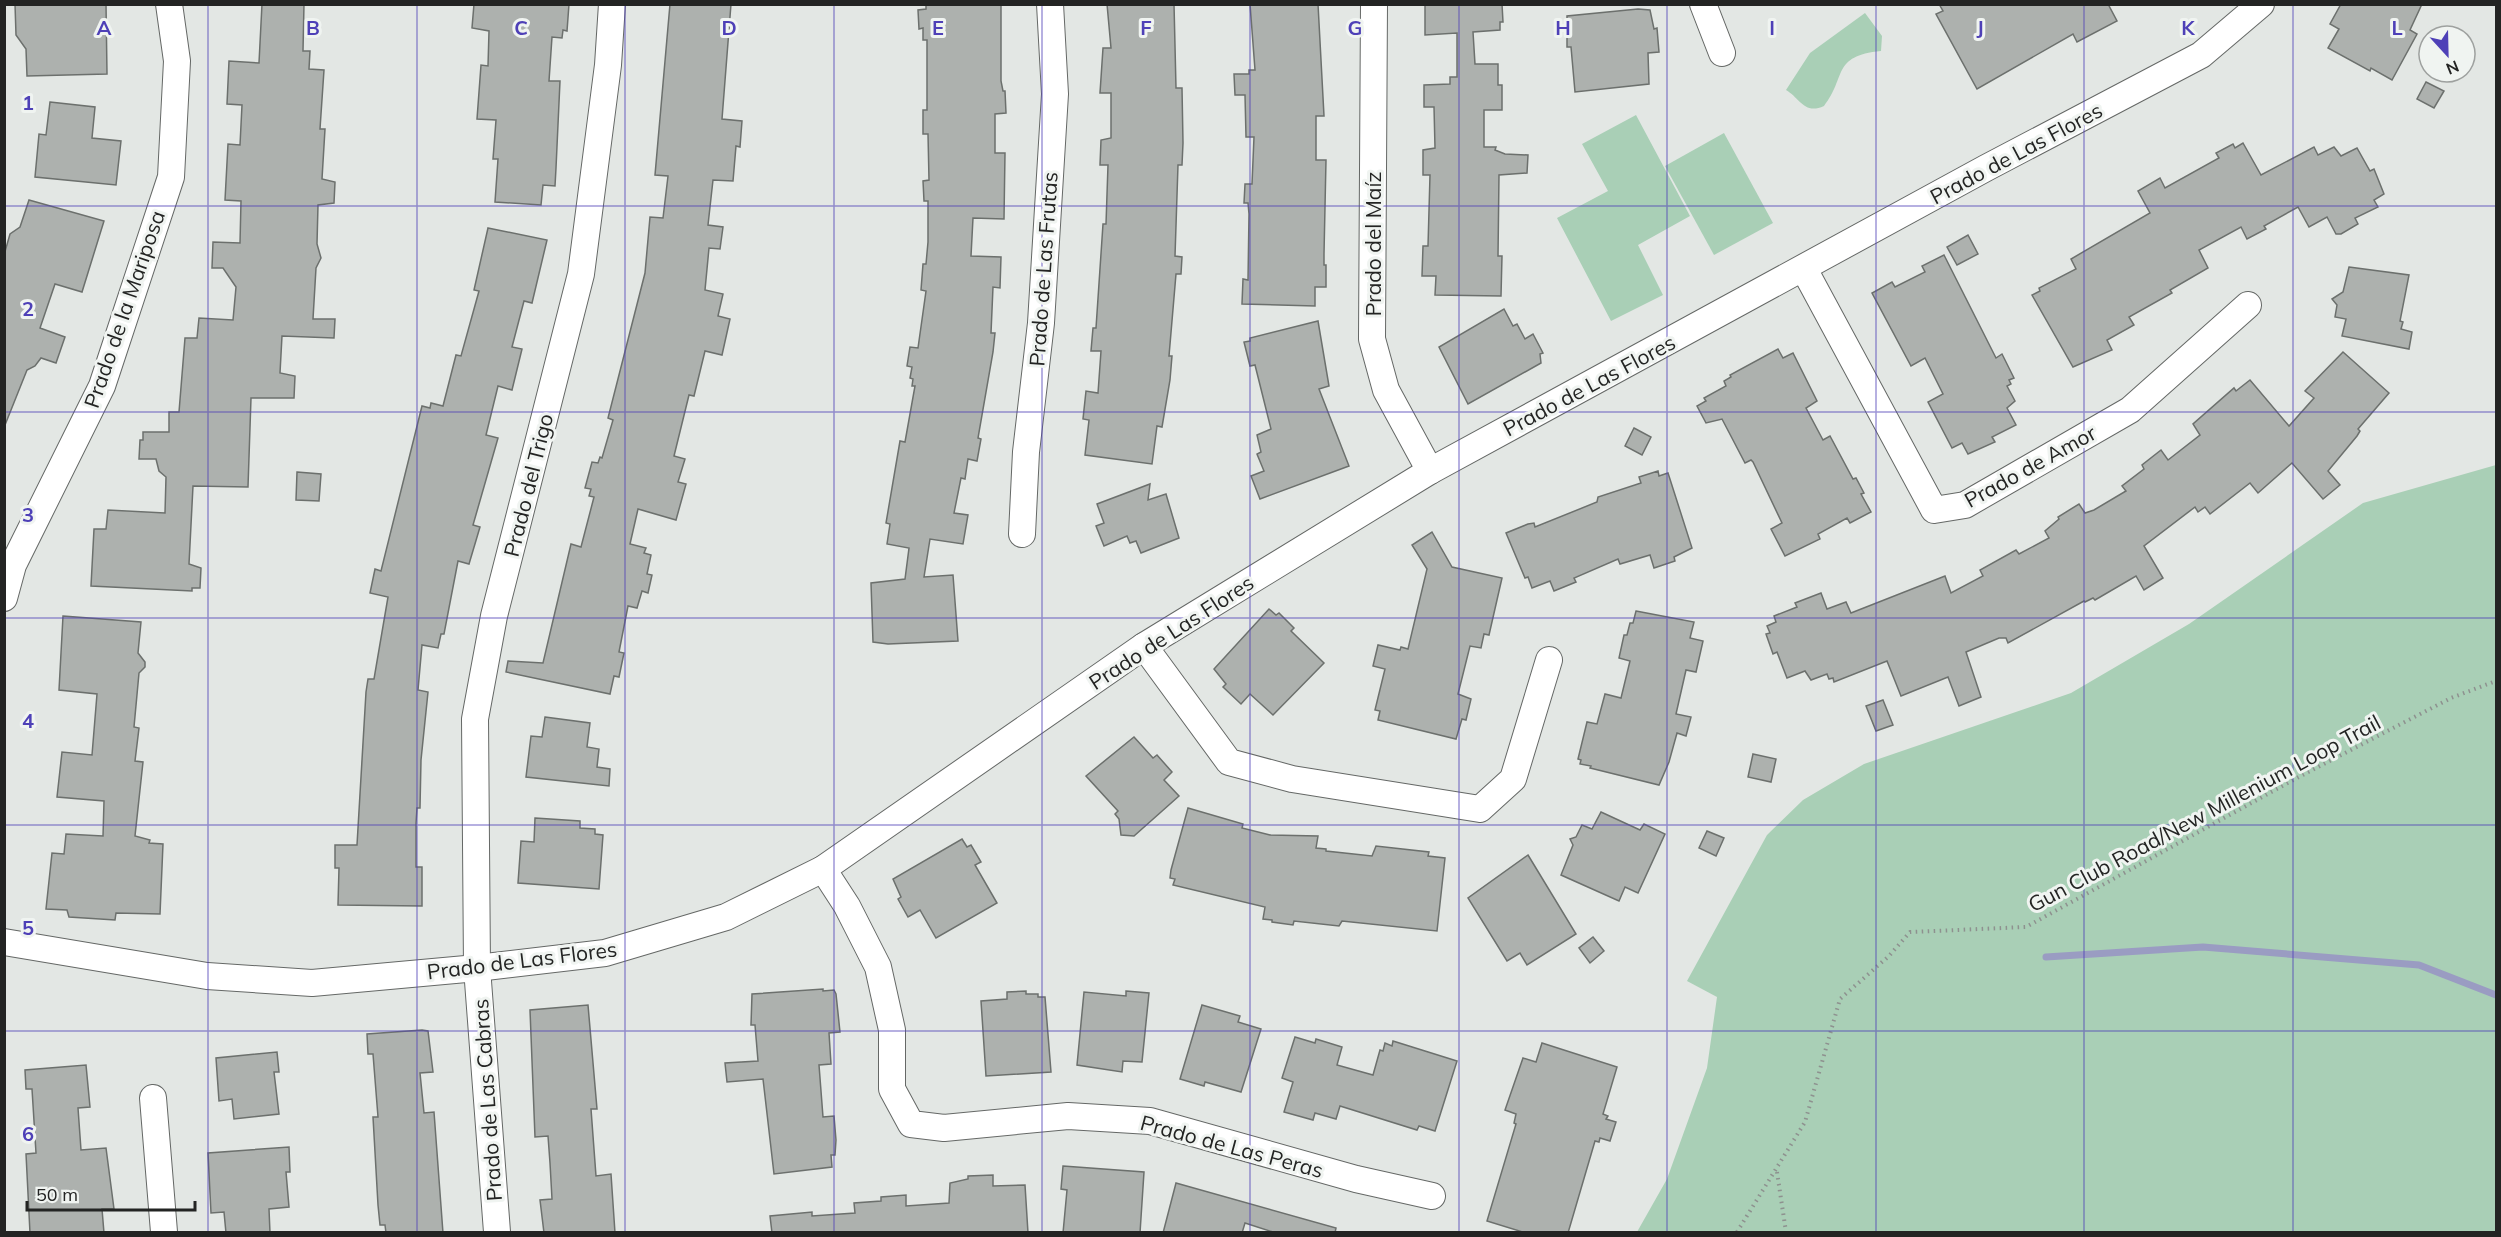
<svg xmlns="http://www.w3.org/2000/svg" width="2501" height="1237" font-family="Mulish,sans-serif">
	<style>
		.green { fill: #a9cfb6 }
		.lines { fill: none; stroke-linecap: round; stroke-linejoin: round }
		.stream { stroke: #9a9cc2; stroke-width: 7 }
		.building { fill: #adb1ae; stroke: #6c706d; stroke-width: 1.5 }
		.minor-casing { stroke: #656866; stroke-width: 28 }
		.path { stroke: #8e918f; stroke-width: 4; stroke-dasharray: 1.5 4.5; stroke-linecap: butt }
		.minor { stroke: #fff; stroke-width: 26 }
		.grid { fill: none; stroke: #4e40b7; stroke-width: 1.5; stroke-opacity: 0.55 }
		.labels { text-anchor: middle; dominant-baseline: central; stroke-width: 6; stroke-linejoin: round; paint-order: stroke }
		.street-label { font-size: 21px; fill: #232423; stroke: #f0f4f1 }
		.grid-label { font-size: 20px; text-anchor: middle; font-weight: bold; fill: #4e40b7; stroke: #f0f4f1; stroke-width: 6; stroke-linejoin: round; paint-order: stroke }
	</style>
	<rect width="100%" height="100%" fill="#e3e7e4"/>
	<g class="green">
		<path d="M1865 13 1882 36 1881 51C1831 56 1847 77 1824 106 1804 115 1800 98 1786 90L1810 53Z"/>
		<polygon points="1636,115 1690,216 1638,245 1663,295 1611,321 1557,218 1608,191 1582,144"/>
		<polygon points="1724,133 1773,223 1714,255 1665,166"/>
		<polygon points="2496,465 2496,1232 1637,1232 1667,1179 1707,1068 1717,997 1687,981 1767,835 1803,800 1864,764 2071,693 2189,624 2363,503"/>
	</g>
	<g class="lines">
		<polyline class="stream" points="2046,957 2203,947 2419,965 2496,995"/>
	</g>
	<g class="building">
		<polygon points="15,4 106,4 107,74 27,76 26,49 16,35"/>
		<polygon points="262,4 304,4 303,51 310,51 309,69 324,70 320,129 325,129 322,179 335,182 334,203 318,205 317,244 321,258 316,268 313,319 335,319 334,338 282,336 280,373 295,376 294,398 251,398 248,487 193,486 189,564 201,568 200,588 192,588 192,591 91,586 94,529 106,529 108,510 165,513 166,477 159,471 156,459 139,459 140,440 143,440 143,432 169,432 169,412 179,412 185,338 197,338 199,318 233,320 236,287 223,268 212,268 213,242 240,243 241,201 225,200 228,144 240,145 242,105 227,104 229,61 259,63"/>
		<polygon points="474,4 569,4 567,31 563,30 562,38 552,37 549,81 560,81 556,168 555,186 543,185 541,205 495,202 498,159 493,159 496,120 477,119 481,65 488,66 489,31 472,28"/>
		<polygon points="670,4 731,4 722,119 742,121 740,147 736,146 733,181 713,180 708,225 723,227 720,249 709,248 705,290 723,294 718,316 730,319 722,355 705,351 694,396 689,395 674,456 685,459 678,482 686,484 676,520 638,509 630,544 646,548 644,553 651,555 647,574 652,575 648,593 642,591 637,608 628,606 619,652 624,653 619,677 614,676 610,694 506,672 508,661 543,663 571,544 581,547 594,497 589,496 591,489 585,488 592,462 598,463 600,457 602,458 613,420 608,418 645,273 650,217 663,218 668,176 655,175"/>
		<polygon points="926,4 1001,4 1001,81 1003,91 1005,91 1006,113 995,114 995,153 1005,153 1004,219 973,218 971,256 1001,257 1000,288 993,287 991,333 995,333 993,352 978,438 981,439 977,461 968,459 965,479 961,478 954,513 968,515 963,544 930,539 924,577 953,575 958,641 888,644 873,642 871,583 905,579 909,548 887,544 890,524 886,523 900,441 905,442 915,386 912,386 913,379 910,378 912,367 907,366 910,347 918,348 926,291 921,290 923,264 926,264 928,242 928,201 924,201 923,181 929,180 928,134 923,134 923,110 927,110 927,40 923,40 923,28 919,29 918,10 926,9"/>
		<polygon points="1107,4 1174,4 1176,88 1182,88 1183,143 1182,165 1178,165 1175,256 1182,257 1181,274 1176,274 1169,356 1172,356 1170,380 1162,427 1157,426 1152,464 1085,455 1089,420 1083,419 1086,391 1098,393 1101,351 1091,351 1093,328 1096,328 1103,224 1106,224 1108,165 1100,165 1101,140 1111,138 1111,93 1100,93 1103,48 1111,48"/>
		<polygon points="1250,4 1318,4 1324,116 1316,116 1316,160 1326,160 1324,254 1324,265 1326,265 1326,287 1315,287 1315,306 1242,304 1243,279 1248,280 1249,214 1248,203 1244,203 1245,184 1252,184 1254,137 1246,137 1245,95 1235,95 1234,74 1249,74 1249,70 1255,70"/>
		<polygon points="1425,4 1502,4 1503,22 1500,22 1500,30 1473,32 1475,64 1498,64 1498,85 1502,85 1502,110 1484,110 1484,147 1496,147 1495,150 1505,154 1528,155 1527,173 1499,175 1498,256 1502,256 1501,296 1435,295 1436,276 1422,276 1423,246 1428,246 1430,175 1423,175 1423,150 1435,148 1434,107 1424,107 1424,85 1450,84 1450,77 1457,77 1457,33 1425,35"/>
		<polygon points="1939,4 2108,4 2117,21 2077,42 2073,34 1977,89 1936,14 1943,11"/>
		<polygon points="2341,4 2422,4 2410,30 2417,34 2392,80 2371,68 2370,71 2328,48 2339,29 2330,24"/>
		<polygon points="1638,9 1650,10 1654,29 1657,28 1659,52 1648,53 1649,84 1575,92 1571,47 1567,47 1567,16"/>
		<polygon points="2426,82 2444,91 2434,108 2417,99"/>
		<polygon points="50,102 95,107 92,138 121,141 116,185 35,177 39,134 46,135"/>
		<polygon points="2243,143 2261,175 2314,147 2318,155 2334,147 2341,156 2357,148 2370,171 2374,169 2384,194 2374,200 2378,207 2355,218 2358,224 2341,234 2336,234 2327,217 2309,227 2298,207 2264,226 2266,229 2247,239 2241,227 2199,250 2208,268 2170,290 2172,293 2129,317 2134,325 2107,340 2112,350 2073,367 2032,295 2040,291 2039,288 2076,269 2071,259 2150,213 2138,191 2160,178 2165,188 2219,158 2216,153 2233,144 2235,148"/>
		<polygon points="29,200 104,221 82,292 55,284 40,328 65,337 56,363 41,358 35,366 27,370 5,425 4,255 10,234 20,227"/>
		<polygon points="488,228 547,240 532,303 524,301 512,347 522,349 512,390 498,386 486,435 498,438 473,525 480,527 469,564 458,561 444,634 441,634 438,648 422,645 418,690 428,692 421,760 420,808 417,808 416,823 416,867 422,867 422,906 338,905 339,868 335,868 335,845 357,845 366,692 368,679 374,679 388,597 370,593 375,569 381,571 422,406 430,408 431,403 443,406 456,355 461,356 479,291 474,290"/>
		<polygon points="1968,235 1978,254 1957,265 1947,247"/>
		<polygon points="1944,255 1996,358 2002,354 2014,378 2009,380 2011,384 2007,386 2015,401 2007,408 2016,425 1992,437 1995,442 1968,454 1962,443 1952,448 1928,402 1943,394 1925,358 1911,366 1872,293 1892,282 1895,287 1925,272 1922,266"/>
		<polygon points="2349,267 2409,275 2400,321 2403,322 2401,329 2412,332 2409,349 2342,336 2346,319 2335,317 2337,305 2332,299 2343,292"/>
		<polygon points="1504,309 1513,326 1517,324 1525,339 1533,334 1543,353 1540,354 1541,363 1468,404 1439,347"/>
		<polygon points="1318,321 1329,386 1319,389 1349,466 1260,499 1251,476 1264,471 1257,454 1261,452 1257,435 1271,429 1255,365 1250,366 1244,342 1250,341 1250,338"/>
		<polygon points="1778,349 1783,358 1793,353 1817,401 1806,408 1823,440 1830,436 1853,479 1856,478 1864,493 1861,494 1871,512 1850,523 1847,518 1818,534 1820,539 1785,556 1771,529 1782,523 1753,462 1751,460 1745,463 1722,419 1706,423 1697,406 1706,401 1704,398 1726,386 1724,381 1731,377 1730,375"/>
		<polygon points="2343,352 2389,393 2358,429 2360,431 2357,436 2328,471 2340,485 2323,499 2292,463 2258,493 2250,483 2210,514 2205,507 2198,512 2195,507 2144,546 2163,578 2144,590 2136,576 2095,600 2093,598 2085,602 2084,601 2008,643 2006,638 1999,638 1966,652 1981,697 1959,706 1948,677 1901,696 1887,661 1834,682 1833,678 1829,679 1827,674 1811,680 1805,671 1787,678 1777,652 1773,654 1766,634 1770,633 1767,626 1776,622 1774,616 1797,607 1795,603 1821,593 1827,609 1846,602 1851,613 1945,576 1951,593 1983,576 1980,570 2016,550 2019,554 2049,538 2045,531 2059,519 2058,517 2079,504 2085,513 2094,510 2126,491 2122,486 2144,469 2142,465 2161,450 2168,460 2200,435 2193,424 2234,388 2236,391 2250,380 2289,426 2314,398 2305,391"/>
		<polygon points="1634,428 1651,437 1642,455 1625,446"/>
		<polygon points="1658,471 1659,476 1668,473 1692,548 1674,557 1675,561 1654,568 1650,555 1620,564 1618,559 1574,578 1576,582 1554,591 1550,581 1532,588 1528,577 1525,578 1506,533 1528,524 1534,523 1535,527 1597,502 1598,497 1641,483 1639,477"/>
		<polygon points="297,472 321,474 319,501 296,500"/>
		<polygon points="1150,484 1148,500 1166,494 1179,538 1141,553 1136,541 1130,543 1127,536 1104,546 1096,526 1104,523 1097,504"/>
		<polygon points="1432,532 1452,567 1502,578 1489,635 1484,634 1481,648 1470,646 1458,694 1471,699 1466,720 1462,719 1456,739 1378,720 1380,711 1375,710 1385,669 1373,666 1378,645 1400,650 1401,647 1408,649 1427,569 1412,545"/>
		<polygon points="1269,609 1276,615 1279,613 1294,628 1291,631 1324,663 1273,715 1250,694 1241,704 1223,687 1226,684 1214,669"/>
		<polygon points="1636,611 1694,622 1690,638 1703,641 1696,672 1686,670 1676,714 1691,717 1686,736 1677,733 1669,762 1659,785 1590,768 1591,766 1580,764 1581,760 1578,759 1587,722 1597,724 1605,694 1621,698 1630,661 1619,658 1624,635 1627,635 1630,623 1633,623"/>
		<polygon points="63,616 141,622 138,653 145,662 145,667 139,673 134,727 139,728 135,761 143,762 135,836 150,840 149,843 163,844 160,914 116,913 115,920 69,917 67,910 46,909 52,853 64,854 66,834 103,836 104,801 57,797 62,752 92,755 97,694 59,690"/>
		<polygon points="1883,700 1893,725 1876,731 1866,706"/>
		<polygon points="545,717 590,723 587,747 599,749 597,767 610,769 609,786 526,777 531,736 542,737"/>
		<polygon points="1134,737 1153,758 1157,755 1172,772 1164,780 1179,796 1134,836 1121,835 1119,819 1115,814 1118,811 1086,776"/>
		<polygon points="1753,754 1776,759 1771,782 1748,777"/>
		<polygon points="1188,808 1243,824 1242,828 1270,835 1318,836 1316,848 1326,849 1326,851 1372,856 1376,846 1429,852 1428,856 1445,858 1437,931 1342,921 1339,926 1294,921 1293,925 1272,922 1272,920 1263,919 1265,907 1173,885 1175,879 1170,878 1171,870"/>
		<polygon points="1601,812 1640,830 1644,824 1665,834 1638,893 1625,887 1619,901 1561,875 1573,845 1570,839 1576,837 1582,825 1592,829"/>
		<polygon points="535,818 580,821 580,828 595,829 595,834 603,835 599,889 518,883 521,841 534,842"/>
		<polygon points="1707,831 1724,838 1716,856 1699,848"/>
		<polygon points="962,839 967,847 971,845 981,862 975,865 997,903 936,938 920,910 908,917 898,899 901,897 893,879"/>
		<polygon points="1528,855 1576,934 1527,965 1520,953 1507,961 1468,898"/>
		<polygon points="1593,937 1604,951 1590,963 1579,948"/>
		<polygon points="823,989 823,991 834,990 836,994 840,1032 829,1033 831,1064 819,1065 823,1117 834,1116 836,1140 835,1155 831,1155 832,1167 774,1174 763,1079 727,1082 725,1063 758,1061 755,1025 751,1025 752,994"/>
		<polygon points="1026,991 1026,994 1038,994 1038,997 1045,997 1051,1072 986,1076 981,1001 1007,999 1007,992"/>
		<polygon points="1126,991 1149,993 1142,1062 1123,1061 1122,1072 1077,1065 1084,992 1126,996"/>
		<polygon points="588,1005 597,1109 591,1109 596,1176 611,1174 615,1233 544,1233 540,1200 552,1199 550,1163 548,1136 535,1137 530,1010"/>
		<polygon points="1202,1005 1240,1016 1238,1022 1261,1029 1241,1092 1205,1082 1204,1086 1180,1079"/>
		<polygon points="422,1030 428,1031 433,1072 420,1073 424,1113 434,1112 443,1233 386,1233 385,1225 380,1225 378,1205 373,1117 378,1117 373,1054 368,1054 367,1034"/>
		<polygon points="1295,1037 1315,1043 1316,1039 1342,1047 1337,1065 1373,1075 1380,1050 1383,1051 1385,1043 1392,1046 1393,1041 1457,1061 1435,1131 1419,1126 1417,1130 1340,1106 1336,1119 1315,1113 1313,1120 1284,1112 1293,1082 1282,1078"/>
		<polygon points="1542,1043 1617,1067 1603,1114 1608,1116 1606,1119 1616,1122 1610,1141 1600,1138 1599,1142 1595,1141 1568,1233 1526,1233 1487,1221 1516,1124 1514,1123 1516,1114 1505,1110 1523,1058 1536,1062"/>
		<polygon points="277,1052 279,1072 274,1072 279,1114 234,1119 232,1099 219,1101 216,1058"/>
		<polygon points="86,1065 90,1107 78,1108 81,1150 106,1148 114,1209 102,1209 104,1233 30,1233 26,1154 36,1153 32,1089 26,1089 25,1070"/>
		<polygon points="289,1147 290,1172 286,1172 289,1207 269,1209 270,1233 226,1233 224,1212 211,1213 208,1153"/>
		<polygon points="1063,1166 1144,1172 1140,1233 1063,1233 1067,1190 1061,1189"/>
		<polygon points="993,1175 993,1186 1025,1185 1028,1233 772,1233 770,1216 812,1212 812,1216 855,1213 854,1203 881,1201 881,1197 906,1195 906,1206 949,1203 950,1183 968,1179 968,1176"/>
		<polygon points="1176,1183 1336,1228 1335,1233 1276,1233 1245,1223 1242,1233 1163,1233"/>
	</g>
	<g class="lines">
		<defs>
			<g id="minor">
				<polyline points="1374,4 1372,339 1386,390 1430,471"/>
				<polyline points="1703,4 1722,53"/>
				<polyline points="1804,269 1934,510 1965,505 2130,410 2248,305"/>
				<polyline points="1022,534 1026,452 1041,323 1055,94 1050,4"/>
				<polyline points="4,598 13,565 102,386 171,177 177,61 169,4"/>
				<polyline points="1144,646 1229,762 1292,779 1480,809 1513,779 1549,660"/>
				<polyline points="823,869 847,906 878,967 892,1030 892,1089 911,1124 944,1128 1068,1116 1150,1121 1356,1179 1432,1196"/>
				<polyline points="4,942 207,976 312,983 477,968 605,953 726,917 823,869 1144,646 1430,471 1986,168 2201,55 2261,4"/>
				<polyline points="153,1098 164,1232"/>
				<polyline points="497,1232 477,968 475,719 494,616 581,274 608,65 612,4"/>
			</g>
		</defs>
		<use href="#minor" class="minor-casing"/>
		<g class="path">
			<polyline points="1777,1172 1786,1232"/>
			<polyline points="1737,1232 1805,1122 1840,999 1889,956 1910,932 2026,927 2295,779 2451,698 2496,681"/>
		</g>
		<use href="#minor" class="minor"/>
	</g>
	<path class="grid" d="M208 4V1232M417 4V1232M625 4V1232M834 4V1232M1042 4V1232M1250 4V1232M1459 4V1232M1667 4V1232M1876 4V1232M2084 4V1232M2293 4V1232M4 206H2496M4 412H2496M4 618H2496M4 825H2496M4 1031H2496"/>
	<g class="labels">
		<g class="street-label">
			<text transform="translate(2016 153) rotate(-28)">Prado de Las Flores</text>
			<text transform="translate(1373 244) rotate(-90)">Prado del Maíz</text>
			<text transform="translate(1043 269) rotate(-86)">Prado de Las Frutas</text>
			<text transform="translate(124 309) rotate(-71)">Prado de la Mariposa</text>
			<text transform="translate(1589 385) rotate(-28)">Prado de Las Flores</text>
			<text transform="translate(2030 466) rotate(-29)">Prado de Amor</text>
			<text transform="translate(528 485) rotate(-76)">Prado del Trigo</text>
			<text transform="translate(1171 632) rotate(-33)">Prado de Las Flores</text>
			<text transform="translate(2204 813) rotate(-28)">Gun Club Road/New Millenium Loop Trail</text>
			<text transform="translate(522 960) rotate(-7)">Prado de Las Flores</text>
			<text transform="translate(487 1100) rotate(-94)">Prado de Las Cabras</text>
			<text transform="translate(1232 1146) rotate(15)">Prado de Las Peras</text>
		</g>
	</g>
	<g class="grid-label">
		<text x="104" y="35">A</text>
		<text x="313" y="35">B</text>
		<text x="521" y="35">C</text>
		<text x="729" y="35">D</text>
		<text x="938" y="35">E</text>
		<text x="1146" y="35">F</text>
		<text x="1355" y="35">G</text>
		<text x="1563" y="35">H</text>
		<text x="1772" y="35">I</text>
		<text x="1980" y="35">J</text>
		<text x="2188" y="35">K</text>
		<text x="2397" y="35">L</text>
		<text x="28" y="110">1</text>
		<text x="28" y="316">2</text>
		<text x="28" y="522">3</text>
		<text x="28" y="728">4</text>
		<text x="28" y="935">5</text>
		<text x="28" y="1141">6</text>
	</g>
	<rect width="2501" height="1237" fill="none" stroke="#232423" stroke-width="12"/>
	<g transform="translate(2447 54) rotate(158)"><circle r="28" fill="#f0f4f1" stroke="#9ea19f" stroke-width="1.5"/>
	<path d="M0-4.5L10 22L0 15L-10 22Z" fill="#4e40b7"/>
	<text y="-9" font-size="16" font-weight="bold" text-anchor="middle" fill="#232423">N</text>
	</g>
	<path d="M27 1201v9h168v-9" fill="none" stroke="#232423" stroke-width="3"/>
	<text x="36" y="1201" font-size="18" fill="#232423" stroke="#f0f4f1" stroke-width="4.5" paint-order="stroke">50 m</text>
</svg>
